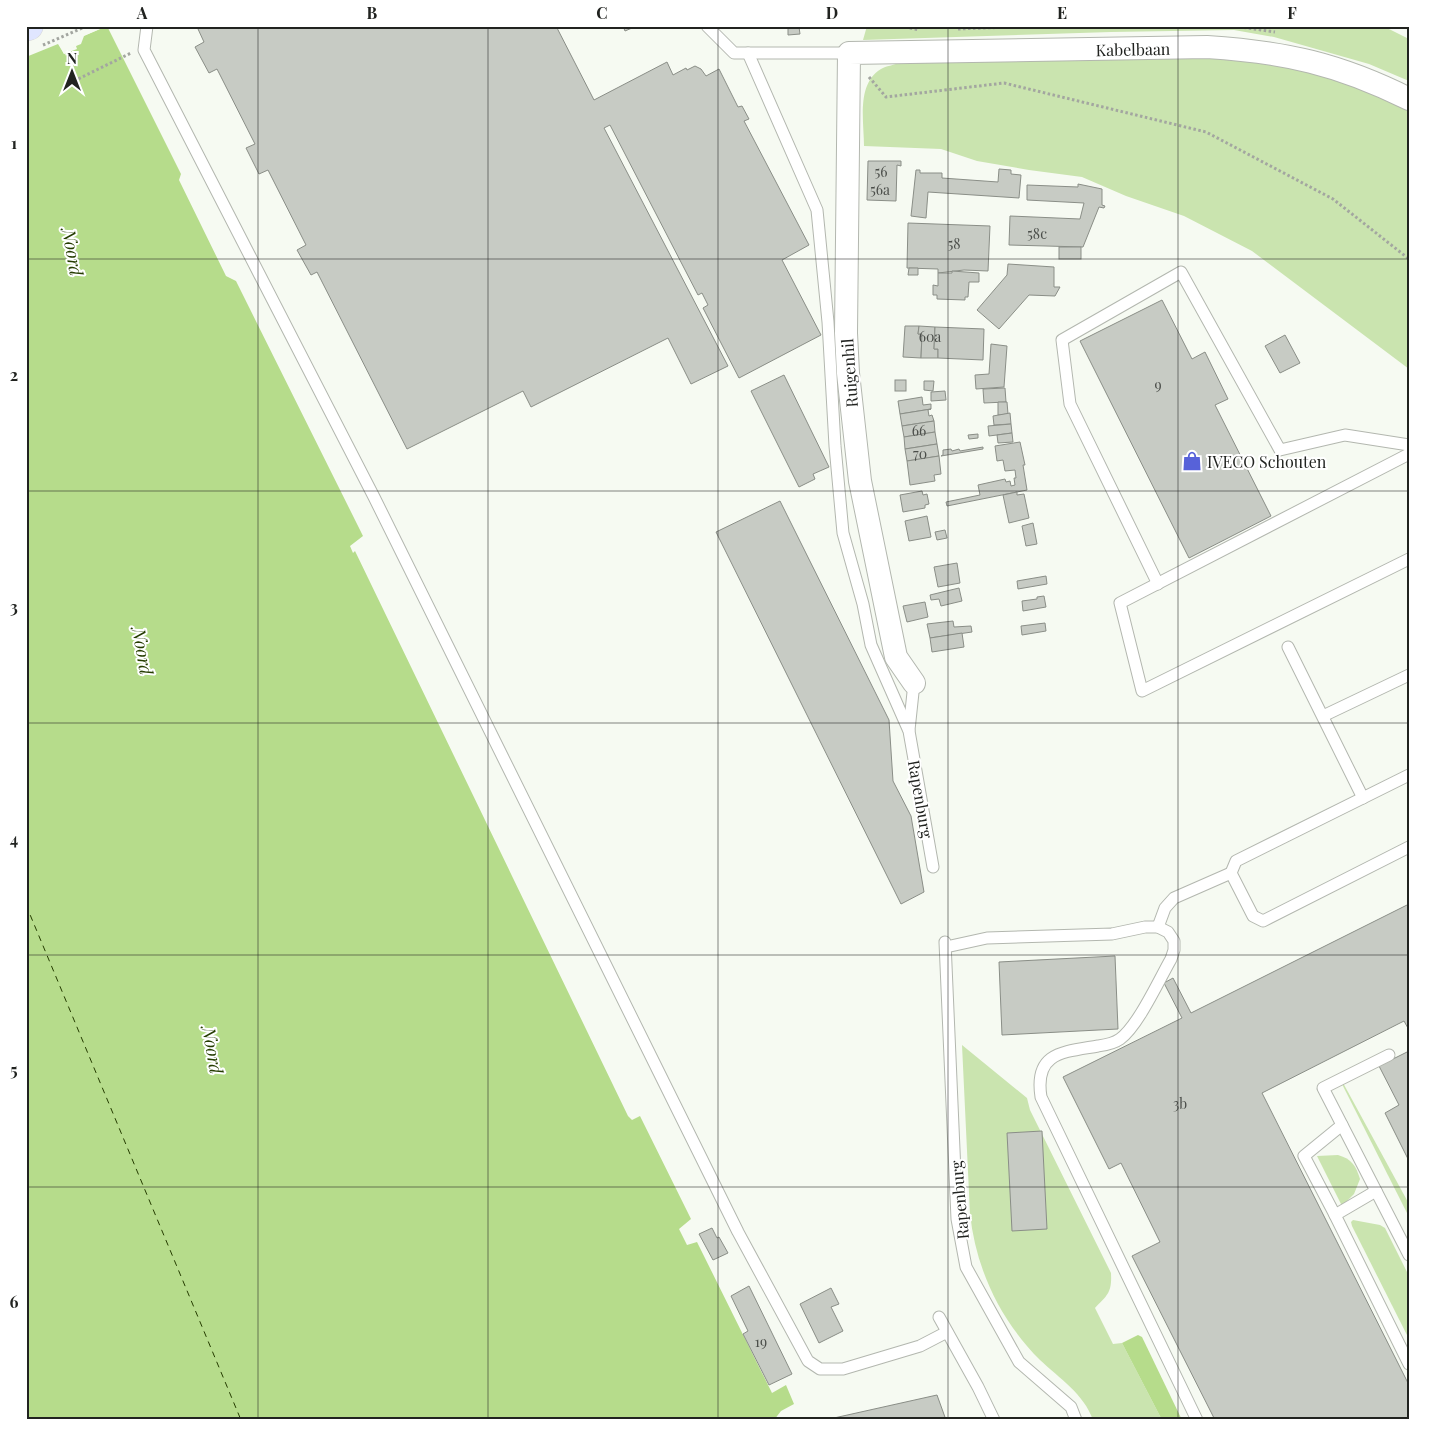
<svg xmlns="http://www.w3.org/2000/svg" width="1435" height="1446" font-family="'Playfair Display',serif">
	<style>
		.green { fill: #cae4af }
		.water { fill: #b6dc8b }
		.pier { fill: #f6faf2 }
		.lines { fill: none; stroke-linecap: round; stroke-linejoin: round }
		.ferry { stroke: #253c00; stroke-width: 1; stroke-dasharray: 6 5; stroke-linecap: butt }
		.building { fill: #c7cbc4; stroke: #8a8e87 }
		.service-casing { stroke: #b3b7af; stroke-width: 13 }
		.minor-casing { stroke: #b3b7af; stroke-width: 24 }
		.primary-casing { stroke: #d7d7d7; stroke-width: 29 }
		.path { stroke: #a3a6a0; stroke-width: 3; stroke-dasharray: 2.5 2.5; stroke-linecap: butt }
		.service { stroke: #fff; stroke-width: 11 }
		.minor { stroke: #fff; stroke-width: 22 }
		.primary { stroke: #e0e6ff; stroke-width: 28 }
		.grid { fill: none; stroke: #212320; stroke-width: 1; stroke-opacity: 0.55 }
		.labels { text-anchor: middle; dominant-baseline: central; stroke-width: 4; stroke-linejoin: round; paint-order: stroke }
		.number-label { font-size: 14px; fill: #4a4d49 }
		.street-label { font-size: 16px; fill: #212320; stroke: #fff }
		.poi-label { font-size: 16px; fill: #212320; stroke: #fff; text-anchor: start }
		.water-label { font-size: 18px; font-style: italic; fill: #253c00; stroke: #fff }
		.neatline { fill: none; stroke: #212320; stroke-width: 2 }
		.grid-label { font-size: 16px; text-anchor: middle; font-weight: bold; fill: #212320 }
	</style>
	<rect width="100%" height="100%" fill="#f6faf2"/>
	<g class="green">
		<polygon points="867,26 1383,26 1409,39 1409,81 1369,64 1274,37 1234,30 1111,32 863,40"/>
		<path d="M1233 58 1298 66 1360 87 1409 109V369L1252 251 1184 216 1126 196 1082 177 1029 170 977 161 941 149 864 146C864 122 856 84 881 69 886 66 894 65 899 63Z"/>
		<path d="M962 1045 1027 1098 1030 1110 1111 1273C1112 1292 1108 1295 1095 1308L1113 1344 1122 1343 1162 1420H1093C1084 1394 1059 1378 1040 1360 1000 1320 976 1269 970 1214Z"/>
		<polygon points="1342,1081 1409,1204 1409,1217 1342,1084"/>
		<path d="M1338 1155C1352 1159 1356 1166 1360 1179L1354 1194 1342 1206 1317 1156Z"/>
		<polygon points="1353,1220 1380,1225 1385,1228 1409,1276 1409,1339 1352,1226 1351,1222"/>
	</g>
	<g class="water">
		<polygon points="26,26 51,26 64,54 76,46 83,36 107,26 181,174 179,180 226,276 236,281 363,536 350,546 353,553 355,551 628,1116 632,1120 640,1116 691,1219 679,1229 687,1245 697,1242 772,1393 786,1385 794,1404 781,1411 774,1420 26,1420"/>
		<polygon points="1138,1335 1142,1337 1182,1420 1162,1420 1122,1343"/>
	</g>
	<polygon class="pier" points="26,26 54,26 65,51 74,47 82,34 100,26 107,26 84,36 81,44 76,46 77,49 64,54 58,44 26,57"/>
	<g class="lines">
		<polyline class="ferry" points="26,905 241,1420"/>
	</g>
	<g class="building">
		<polygon points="204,26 556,26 594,100 667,62 673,75 686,68 687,70 695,66 701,69 706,76 719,69 738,107 742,106 749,119 744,121 809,245 782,260 821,335 739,378 703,308 708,305 702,293 698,295 610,125 604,128 728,366 691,384 668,338 531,407 523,391 407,449 317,272 311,275 297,250 306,245 268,170 259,174 246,148 255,144 217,69 209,73 195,47 204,42 198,29"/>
		<polygon points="623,26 631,26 632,28 625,31"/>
		<polygon points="799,27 800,34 788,35 788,28"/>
		<polygon points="868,161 901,161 901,166 897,165 896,201 867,200"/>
		<polygon points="999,169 1011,170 1011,174 1021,175 1019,198 928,192 926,218 911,216 916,170 920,170 920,173 942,173 942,178 998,182"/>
		<polygon points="1078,184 1102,189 1102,205 1105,206 1104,208 1099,207 1083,247 1009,245 1010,216 1080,219 1084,203 1027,200 1027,185 1078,187"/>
		<polygon points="908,223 990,226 988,271 964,270 938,273 938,269 907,268"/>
		<rect x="1059" y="247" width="22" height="12"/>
		<polygon points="1008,264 1054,267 1054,287 1060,287 1055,296 1029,295 999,329 977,310 1007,275"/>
		<polygon points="909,268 918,268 918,275 908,275"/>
		<polygon points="952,271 979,273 979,282 969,282 968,297 965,297 965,300 937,299 937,295 933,295 933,285 938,286 938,273 952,273"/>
		<polygon points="1162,300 1192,359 1205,352 1228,399 1215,405 1271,516 1189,558 1080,341"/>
		<polygon points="905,326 919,326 918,334 922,334 921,358 903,357"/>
		<polygon points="919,326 935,327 934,349 938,349 938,358 921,358 922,334 918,334"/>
		<polygon points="935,327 984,329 983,360 938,358 938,349 934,349"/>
		<polygon points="1285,335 1300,363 1280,373 1265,346"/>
		<polygon points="991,344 1007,346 1004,387 976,389 975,375 989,374"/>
		<polygon points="784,375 829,467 813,474 815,479 799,487 751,391"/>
		<rect x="895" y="380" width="11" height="11"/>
		<polygon points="924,381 934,381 933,391 924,390"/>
		<polygon points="1005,388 1006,402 984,403 983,389"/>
		<polygon points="945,391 946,400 931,401 931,392"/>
		<polygon points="922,397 923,405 931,404 931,409 900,414 898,401"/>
		<polygon points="998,402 1007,402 1008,414 998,415"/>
		<polygon points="931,409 928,410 929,416 932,415 934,421 902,426 900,414"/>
		<polygon points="1010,413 1011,424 994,425 993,416"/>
		<polygon points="934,421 935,432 904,437 902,426"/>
		<polygon points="1011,424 1012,433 989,436 988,426"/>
		<polygon points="935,432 937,444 905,449 904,437"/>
		<polygon points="1012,433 1013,442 998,443 997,435"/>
		<polygon points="978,434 978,438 969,439 968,435"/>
		<polygon points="1020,442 1025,465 1023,465 1027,490 947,506 946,502 980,495 978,485 1005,479 1006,482 1010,481 1011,486 1015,485 1014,478 1016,478 1015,470 1005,471 1003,460 997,461 995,446"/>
		<polygon points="937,444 939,456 907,461 905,449"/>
		<polygon points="983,447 983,449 941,456 943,455 943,450 951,449 952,451 959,449 960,451"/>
		<polygon points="939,456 941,474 934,475 935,481 910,485 907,461"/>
		<polygon points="922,491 923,495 927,494 929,504 925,505 925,508 903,512 900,495"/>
		<polygon points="1017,492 1017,495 1024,494 1029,518 1009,523 1003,495"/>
		<polygon points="780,501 889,720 893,781 911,816 924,892 901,904 716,532"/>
		<polygon points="927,516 931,537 909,541 905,521"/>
		<polygon points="1033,523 1037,544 1026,546 1022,526"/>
		<polygon points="945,530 947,538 937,540 935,532"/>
		<polygon points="957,563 960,583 938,587 934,567"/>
		<polygon points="1046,576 1047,584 1018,589 1017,581"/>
		<polygon points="959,588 962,601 941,606 939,599 931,600 930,595"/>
		<polygon points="1044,596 1046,607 1023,611 1022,601 1037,599 1037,597"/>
		<polygon points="925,602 928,617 907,622 903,606"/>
		<polygon points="953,621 954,627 971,626 972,632 930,638 927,624"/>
		<polygon points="1045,623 1046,631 1022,635 1021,626"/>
		<polygon points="962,633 964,647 932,652 930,638"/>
		<polygon points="1409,904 1409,1030 1404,1021 1262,1093 1409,1385 1409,1420 1215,1420 1132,1256 1160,1242 1121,1163 1109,1169 1063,1077 1182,1018 1164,983 1173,978 1191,1013"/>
		<polygon points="1115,956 1118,1029 1002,1035 999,962"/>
		<polygon points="1409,1051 1409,1161 1385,1113 1399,1105 1379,1066"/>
		<polygon points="1042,1131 1047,1229 1012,1231 1007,1133"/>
		<polygon points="712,1228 717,1238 719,1237 728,1253 713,1260 699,1234"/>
		<polygon points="749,1286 792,1374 769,1385 743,1334 748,1331 731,1296"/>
		<polygon points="831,1288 839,1304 831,1307 843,1331 819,1343 800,1304"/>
		<polygon points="937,1395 946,1420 825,1420"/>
	</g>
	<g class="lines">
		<defs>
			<g id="service">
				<polyline points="147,26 144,50 374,497 738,1232 808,1361 820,1369 843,1369 920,1346 947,1332"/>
				<polyline points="707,26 734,53 849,53"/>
				<polyline points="748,53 817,210 828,322 835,446 843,533 863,604 871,645 909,731 933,867"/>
				<polyline points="1409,454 1120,603 1142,691 1409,559"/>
				<polyline points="1158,584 1070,404 1062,340 1181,272 1280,450 1345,435 1409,445"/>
				<polyline points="1288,647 1363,798"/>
				<polyline points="1323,716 1409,675"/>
				<polyline points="909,730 914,683"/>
				<polyline points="1409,775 1236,861 1231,873 1253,916 1263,921 1409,847"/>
				<polyline points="1158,927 1165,908 1174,898 1231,873"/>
				<polyline points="945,942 957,1219 966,1267 1019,1362 1071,1407 1076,1420"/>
				<path d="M946 947 987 938 1112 934 1145 927H1158L1168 932 1174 941V950L1171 959C1159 980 1138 1026 1120 1039 1113 1044 1105 1045 1098 1046 1063 1052 1034 1052 1041 1097L1197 1420"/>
				<polyline points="1389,1055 1323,1088 1409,1255"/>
				<polyline points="1376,1191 1335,1215 1409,1364"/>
				<polyline points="1335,1215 1304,1156 1342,1125"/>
				<polyline points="939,1317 978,1387 994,1420"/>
			</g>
			<path id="minor" d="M914 683 896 657 860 481 848 373 846 333 849 53 1207 47C1285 52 1339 64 1409 99"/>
			<polyline id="primary" points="26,27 29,26"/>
		</defs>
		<use href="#service" class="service-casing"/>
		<use href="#minor" class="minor-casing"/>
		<use href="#primary" class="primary-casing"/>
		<g class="path">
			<polyline points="900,26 919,30"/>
			<polyline points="1234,26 1275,32"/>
			<polyline points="1408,26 1409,27"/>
			<polyline points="958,29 1036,26"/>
			<polyline points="43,45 87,26"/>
			<polyline points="869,77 886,97 1004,83 1206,132 1333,199 1409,259"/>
			<polyline points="74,81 131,53"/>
		</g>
		<use href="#service" class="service"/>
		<use href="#minor" class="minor"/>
		<use href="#primary" class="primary"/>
	</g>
	<path class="grid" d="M258 26V1420M488 26V1420M718 26V1420M948 26V1420M1178 26V1420M26 259H1409M26 491H1409M26 723H1409M26 955H1409M26 1187H1409"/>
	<defs>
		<symbol id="shop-bare" viewBox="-9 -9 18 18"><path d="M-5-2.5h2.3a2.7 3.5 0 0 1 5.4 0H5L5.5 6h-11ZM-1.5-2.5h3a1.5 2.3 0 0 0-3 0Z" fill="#5762d9" stroke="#fff" stroke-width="2.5" paint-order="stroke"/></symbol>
	</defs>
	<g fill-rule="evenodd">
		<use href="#shop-bare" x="1178" y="447" width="28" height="28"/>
	</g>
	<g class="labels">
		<g class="number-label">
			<text x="881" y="171">56</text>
			<text x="880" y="189">56a</text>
			<text x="1037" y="233">58c</text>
			<text x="954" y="243">58</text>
			<text x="930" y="336">60a</text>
			<text x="1158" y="384">9</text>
			<text x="919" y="430">66</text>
			<text x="920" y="453">70</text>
			<text x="1180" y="1103">3b</text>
			<text x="761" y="1341">19</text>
		</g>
		<g class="street-label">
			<text transform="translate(1133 49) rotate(-1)">Kabelbaan</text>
			<text transform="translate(849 373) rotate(-94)">Ruigenhil</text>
			<text transform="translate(921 799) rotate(80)">Rapenburg</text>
			<text transform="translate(959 1200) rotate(-95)">Rapenburg</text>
		</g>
		<g class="poi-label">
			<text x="1207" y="461">IVECO Schouten</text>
		</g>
		<g class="water-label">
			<text transform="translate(73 252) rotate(80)">Noord</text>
			<text transform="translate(143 651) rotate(80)">Noord</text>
			<text transform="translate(213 1050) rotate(80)">Noord</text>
		</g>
	</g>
	<rect width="1435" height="1446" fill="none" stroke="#ffffff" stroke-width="55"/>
	<g transform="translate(72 72)" stroke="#ffffff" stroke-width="4" paint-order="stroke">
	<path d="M0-4L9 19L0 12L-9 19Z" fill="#212320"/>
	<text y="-8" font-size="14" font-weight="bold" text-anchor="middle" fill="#212320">N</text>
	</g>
	<rect x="28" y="28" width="1380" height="1390" class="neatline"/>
	<g class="grid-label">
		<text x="142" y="19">A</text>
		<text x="372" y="19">B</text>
		<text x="602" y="19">C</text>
		<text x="832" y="19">D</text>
		<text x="1062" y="19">E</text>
		<text x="1292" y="19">F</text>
		<text x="14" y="149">1</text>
		<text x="14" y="381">2</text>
		<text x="14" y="613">3</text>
		<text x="14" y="845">4</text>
		<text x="14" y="1076">5</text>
		<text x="14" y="1308">6</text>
	</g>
</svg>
